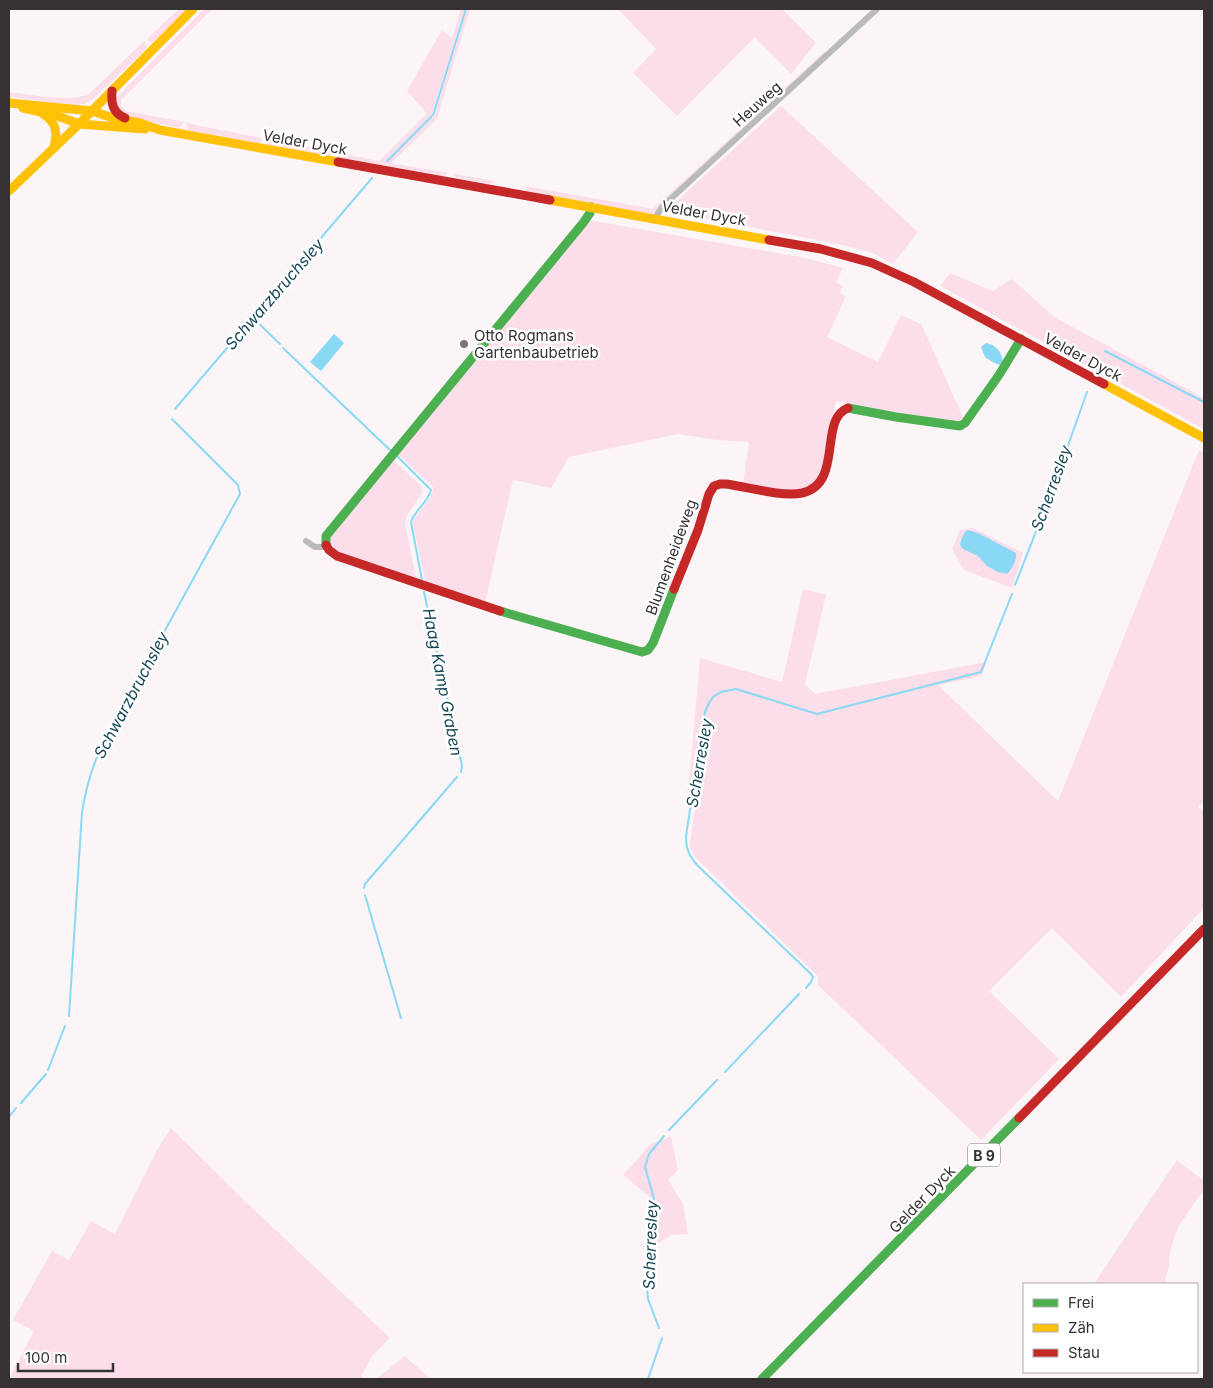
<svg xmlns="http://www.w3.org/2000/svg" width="1213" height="1388" font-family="Inter,sans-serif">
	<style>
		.green { fill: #fcdeeb }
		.water { fill: #8ad9f4 }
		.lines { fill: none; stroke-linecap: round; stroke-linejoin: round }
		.stream { stroke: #8ad9f4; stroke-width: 2 }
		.street { stroke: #bababc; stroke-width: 6 }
		.fast { stroke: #4caf50; stroke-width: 9 }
		.slow { stroke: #ffc107; stroke-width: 9 }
		.jam { stroke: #c62828; stroke-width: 9 }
		.poi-dot { fill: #7b7678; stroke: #fff; stroke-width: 2 }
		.labels { text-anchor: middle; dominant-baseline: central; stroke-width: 5; stroke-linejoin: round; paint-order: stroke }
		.shield { fill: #fff; stroke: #726f70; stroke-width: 1 }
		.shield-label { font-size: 14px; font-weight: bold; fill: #363133 }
		.street-label { font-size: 15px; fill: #363133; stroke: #fff }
		.poi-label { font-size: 15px; fill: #363133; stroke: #fff; text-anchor: start }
		.water-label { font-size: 16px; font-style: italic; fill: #154757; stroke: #fff }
	</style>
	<rect width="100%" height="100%" fill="#fbf5f8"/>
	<g class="green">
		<polygon points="179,9 187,9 153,42 149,42 147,39"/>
		<polygon points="204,9 212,9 121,100 121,106 126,111 184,122 180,128 129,117 119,112 113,101"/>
		<polygon points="461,9 465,9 431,116 385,162 387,162 434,116 467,9 470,9 437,119 391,163 448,173 444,176 338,157 337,155 339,153 379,161 427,113 407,91 442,30 452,39"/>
		<polygon points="618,9 782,9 816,43 791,74 755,37 677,116 633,73 656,49"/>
		<path d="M144 41 147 45 146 49 93 99 84 104 76 105 9 97V92C31 94 69 103 89 94Z"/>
		<polygon points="824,52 825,53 655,212 652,214 526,191 525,186 653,209"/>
		<polygon points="781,106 918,232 893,264 873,253 842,245 669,211 669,208"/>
		<polygon points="186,123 261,138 261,141 259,143 188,130"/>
		<polygon points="269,140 335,152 331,156 266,145 266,142"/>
		<polygon points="454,174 495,181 492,184 456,178"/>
		<path d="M588 220 806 258 843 268 836 282 843 286 840 293 846 296 827 337 878 362 901 315 921 324 964 419 954 421 899 413 836 401 822 473C818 479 815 485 809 488 795 496 759 487 743 484L749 442 717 440 678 434 569 457 551 488 513 480 485 603 426 584 413 524C416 510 433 502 433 487L396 452Z"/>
		<polygon points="950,273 993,291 1012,279 1054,317 1204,398 1204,429 940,286"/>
		<polygon points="1199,450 1204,453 1204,801 1198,807 1204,812 1204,908 1121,997 1052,928 989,991 1059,1059 981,1140 818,985 818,976 696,858 691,850 690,843 699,780 689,782 700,658 782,682 803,589 826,595 805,684 815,694 987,662 981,676 938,685 1058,801"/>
		<polygon points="391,458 421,486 422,493 407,516 405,523 417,582 341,554 331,548 328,541"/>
		<polygon points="973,528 1023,553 1012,588 964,570 952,549 960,530"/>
		<polygon points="171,1128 248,1204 390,1338 372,1356 361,1377 363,1379 9,1379 34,1331 13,1320 52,1251 69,1260 91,1221 115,1234 157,1150"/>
		<polygon points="671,1136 678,1170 668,1180 683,1204 688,1234 671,1235 658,1244 649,1265 651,1198 623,1175 651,1144"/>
		<polygon points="1177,1160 1204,1181 1204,1189 1178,1227 1170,1251 1169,1266 1164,1284 1094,1284"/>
		<polygon points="405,1356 430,1379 376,1379"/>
	</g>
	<g class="water">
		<polygon points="334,334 344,343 321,371 310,362"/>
		<path d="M986 343C995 344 1002 352 1003 362L1000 365 994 363 985 357 981 347Z"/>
		<path d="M968 530 978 533 1016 553C1017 560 1012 569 1007 574L998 572 987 566 978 556 963 549 960 545C961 539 963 533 968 530Z"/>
	</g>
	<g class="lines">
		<g class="stream">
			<polyline points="387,161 433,115 466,9"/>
			<polyline points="253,318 280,344"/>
			<polyline points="283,348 391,451"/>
			<polyline points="1105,351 1204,402"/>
			<polyline points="175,409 372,178"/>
			<path d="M397 456 431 490C428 502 415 510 411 522L422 580"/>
			<polyline points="1015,585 1053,488 1087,392"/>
			<polyline points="424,592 462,766 461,772"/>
			<polyline points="364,888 365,884 457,777"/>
			<polyline points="365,895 401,1018"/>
			<path d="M806 988 811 982 813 977 811 974 698 866C689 856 686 849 686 836L705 712 709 703 713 697 721 692 736 689 817 714 981 672 1012 594"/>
			<path d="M69 1016 82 812C86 787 92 766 103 743L240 494 238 485 172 419"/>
			<polyline points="48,1070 65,1026"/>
			<polyline points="725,1072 799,994"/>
			<polyline points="21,1103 46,1074"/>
			<polyline points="9,1117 16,1108"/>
			<polyline points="669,1130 717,1080"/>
			<polyline points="659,1328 648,1299 646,1275 651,1244 654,1199 645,1167 649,1154 664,1136"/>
			<polyline points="648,1379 662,1338"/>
		</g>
		<g class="street">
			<polyline points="655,218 663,206 877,9"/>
			<polyline points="306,541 315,547 325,547"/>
		</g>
		<g class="fast">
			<polyline points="848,408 896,417 960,426 965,423 999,375 1021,339"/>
			<polyline points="326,545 326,536 583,223 590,213 591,207"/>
			<polyline points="500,611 642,652 648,650 653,643 674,589"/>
			<polyline points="762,1379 1019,1118"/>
		</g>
		<g class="slow">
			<polyline points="9,103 92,111 113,118 140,123 160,130 338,162"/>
			<polyline points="23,108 55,115 79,124 145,129"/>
			<path d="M43 114C56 122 58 132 54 147"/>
			<polyline points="9,191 79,124 193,9"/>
			<polyline points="550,200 769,240"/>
			<polyline points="1104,384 1204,438"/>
		</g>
		<g class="jam">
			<path d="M112 91C111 104 113 113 125 118"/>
			<polyline points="338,162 550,200"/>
			<polyline points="769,240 821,249 872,263 914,282 1104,384"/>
			<polyline points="326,545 329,550 337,556 500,611"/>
			<path d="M674 589 698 530 709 494 714 486 720 484H726C748 487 781 497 802 493 844 484 818 419 848 408"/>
			<polyline points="1019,1118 1204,929"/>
		</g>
	</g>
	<circle class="poi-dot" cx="464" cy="344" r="5"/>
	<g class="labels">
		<rect class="shield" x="968" y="1143.5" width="32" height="23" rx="4"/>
		<g class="shield-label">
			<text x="984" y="1155">B 9</text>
		</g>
		<g class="street-label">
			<text transform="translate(757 104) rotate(-42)">Heuweg</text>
			<text transform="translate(305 142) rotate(10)">Velder Dyck</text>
			<text transform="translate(704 213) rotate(10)">Velder Dyck</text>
			<text transform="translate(1083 357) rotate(28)">Velder Dyck</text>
			<text transform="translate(671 557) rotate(-70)">Blumenheideweg</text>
			<text transform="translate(922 1199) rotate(-46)">Gelder Dyck</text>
		</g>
		<g class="poi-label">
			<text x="474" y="335">Otto Rogmans<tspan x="474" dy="17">Gartenbaubetrieb</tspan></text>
		</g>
		<g class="water-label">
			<text transform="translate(274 294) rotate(-49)">Schwarzbruchsley</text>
			<text transform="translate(1051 488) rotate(-70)">Scherresley</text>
			<text transform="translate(443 682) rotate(79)">Haag Kamp Graben</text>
			<text transform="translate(131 695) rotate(-62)">Schwarzbruchsley</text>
			<text transform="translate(699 763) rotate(-80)">Scherresley</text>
			<text transform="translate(650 1245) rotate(-88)">Scherresley</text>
		</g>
	</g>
	<rect width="1213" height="1388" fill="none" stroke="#363133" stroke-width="20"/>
	<rect x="1023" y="1283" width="175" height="90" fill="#ffffff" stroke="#afadad"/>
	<rect x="1033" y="1299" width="25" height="8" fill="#4caf50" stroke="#afadad"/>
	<text x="1068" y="1308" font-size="15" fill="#363133">Frei</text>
	<rect x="1033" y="1324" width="25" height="8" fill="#ffc107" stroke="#afadad"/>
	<text x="1068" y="1333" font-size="15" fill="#363133">Zäh</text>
	<rect x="1033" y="1349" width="25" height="8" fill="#c62828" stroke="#afadad"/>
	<text x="1068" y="1358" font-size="15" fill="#363133">Stau</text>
	<path d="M18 1363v8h95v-8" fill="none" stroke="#363133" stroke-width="2.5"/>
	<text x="25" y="1363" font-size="15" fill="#363133" stroke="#ffffff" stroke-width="4" paint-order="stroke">100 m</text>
</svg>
